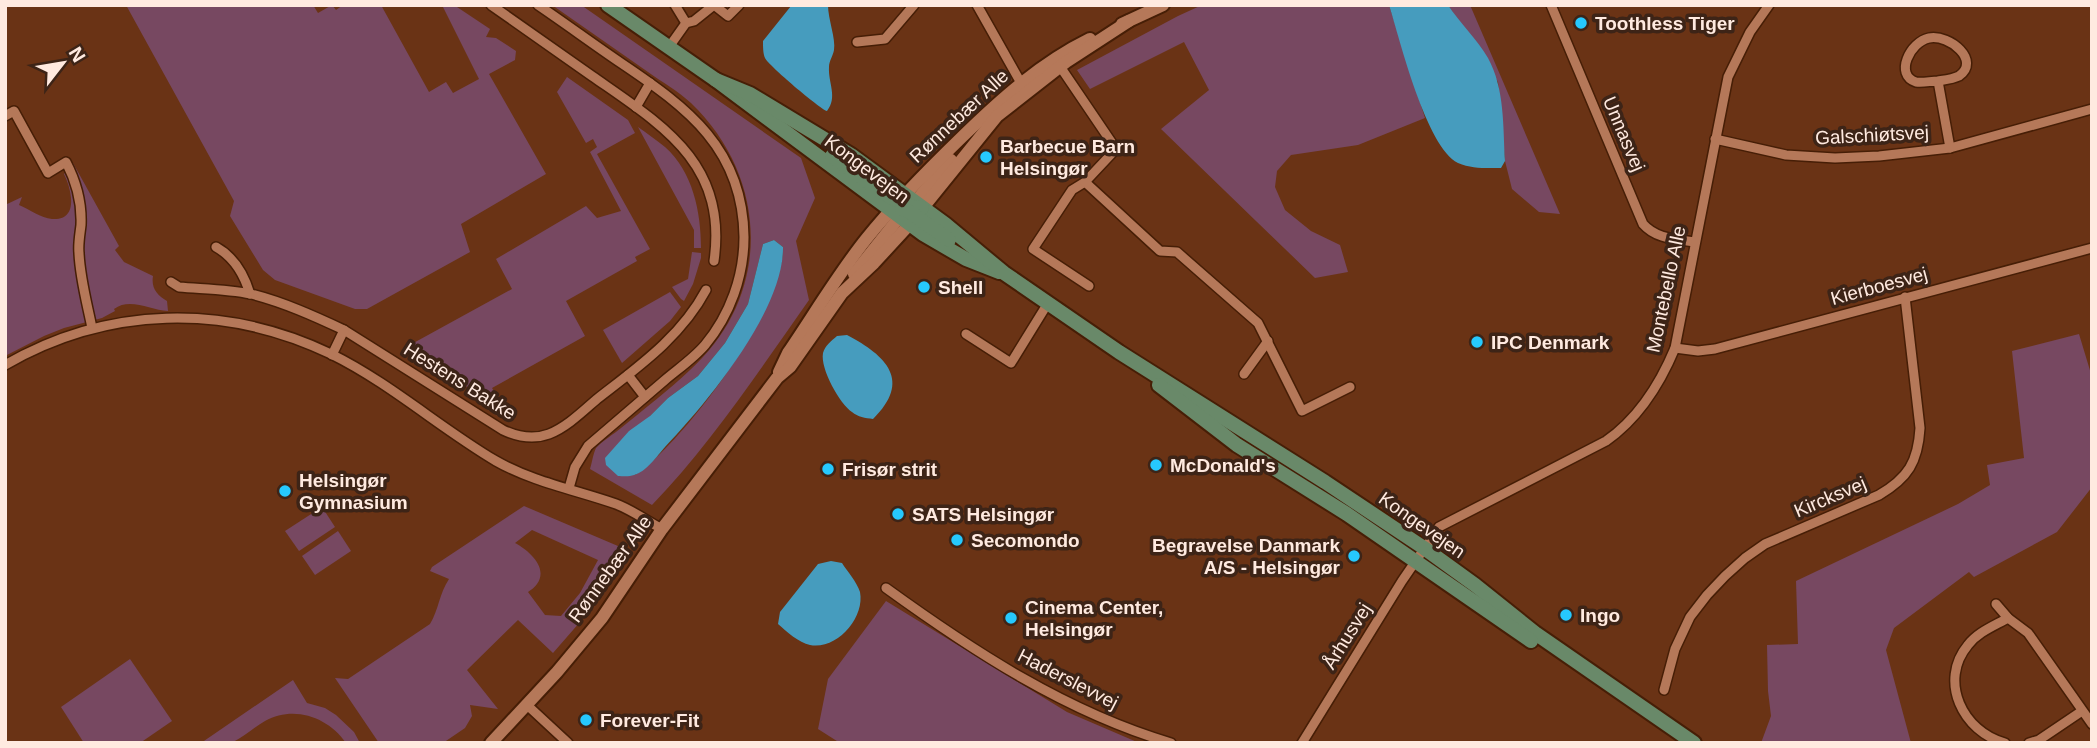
<svg xmlns="http://www.w3.org/2000/svg" width="2097" height="748" font-family="Helvetica,sans-serif">
	<style>
		.green { fill: #774861; fill-rule: evenodd }
		.water { fill: #469cbe }
		.lines { fill: none; stroke-linecap: round; stroke-linejoin: round }
		.street-casing { stroke: #461e06; stroke-width: 12 }
		.secondary-casing { stroke: #461e06; stroke-width: 16 }
		.primary-casing { stroke: #461e06; stroke-width: 18 }
		.street { stroke: #b57859; stroke-width: 9 }
		.secondary { stroke: #b57859; stroke-width: 12 }
		.primary { stroke: #698969; stroke-width: 14 }
		.poi-dot { fill: #26c9fe; stroke: #3d2417; stroke-width: 2.5 }
		.labels { text-anchor: middle; dominant-baseline: central; stroke-width: 7; stroke-linejoin: round; paint-order: stroke }
		.poi-label { font-size: 19px; font-weight: bold; fill: #ffeae0; stroke: #3d2417; text-anchor: start }
		.street-label { font-size: 19px; fill: #ffeae0; stroke: #3d2417 }
	</style>
	<rect width="100%" height="100%" fill="#6a3315"/>
	<g class="green">
		<polygon points="126,5 313,5 318,13 332,5 336,10 343,5 356,5 357,7 361,5 381,5 429,92 446,82 453,93 479,79 442,5 454,5 490,29 486,37 496,38 516,51 515,60 489,74 546,174 461,224 470,252 367,309 355,309 275,280 263,270 230,216 234,201"/>
		<path d="M552 5H581L801 158 815 198 796 241 809 300C761 368 710 445 652 505L590 469C592 463 593 454 596 448 602 441 614 434 621 428 644 409 668 391 690 370 772 296 770 179 691 103 678 91 662 82 648 72 616 50 584 27 552 5ZM774 240 783 247C784 308 684 442 635 475L650 416 668 398 698 376 725 343 748 304 763 244Z"/>
		<polygon points="1202,5 1389,5 1425,118 1358,145 1291,155 1277,171 1275,187 1285,210 1311,231 1340,245 1348,272 1315,278 1161,129 1209,90 1184,42 1090,89 1077,70 1178,16"/>
		<polygon points="1448,5 1470,5 1560,214 1539,212 1512,189 1505,161 1498,82"/>
		<polygon points="567,77 628,120 635,133 597,154 650,249 635,257 637,261 566,301 585,336 492,388 503,405 496,407 408,346 512,289 496,259 586,206 597,218 621,211 590,152 597,147 593,139 586,143 557,92"/>
		<path d="M638 127C647 133 656 140 665 147 693 172 701 212 701 248H694V230Z"/>
		<path d="M73 163 119 246 115 250 124 262 153 276C151 288 157 295 167 301L168 311C150 310 130 297 114 309L115 311 102 318 64 328 44 336 5 356V205L22 197 19 205C29 209 41 218 52 219 80 221 71 188 64 174Z"/>
		<polygon points="692,252 701,253 701,258 693,284 684,301 681,299 672,287 688,279"/>
		<polygon points="670,292 681,307 670,321 622,363 603,330"/>
		<polygon points="2079,334 2092,377 2092,487 2057,532 1974,577 1969,572 1894,628 1886,650 1911,743 1761,743 1771,716 1768,691 1767,645 1798,644 1796,581 1958,504 1990,485 1987,465 2024,458 2012,351"/>
		<path d="M524 506 625 549 580 622 553 653 518 620 467 670 498 709 470 705 472 716 465 728 443 743H379L335 678 348 679 430 624C439 609 439 594 449 579L430 571 432 567ZM532 530 598 560 580 593 561 616 545 615 528 592C531 590 535 587 537 584 549 567 528 550 515 543Z"/>
		<polygon points="322,507 335,527 299,551 285,531"/>
		<polygon points="338,531 351,551 315,575 302,556"/>
		<polygon points="886,601 1067,712 1137,742 840,743 818,729 828,679"/>
		<polygon points="130,659 172,721 140,743 84,743 61,707"/>
		<path d="M293 680 307 703 325 708 336 715 354 732 360 743H346C328 717 294 705 265 721 254 727 244 737 233 742 225 745 210 743 201 743Z"/>
	</g>
	<g class="water">
		<path d="M828 5C828 19 836 39 834 50 833 56 829 61 829 67 828 83 838 97 827 111 820 109 768 65 765 58 763 54 763 46 763 41L791 6Z"/>
		<path d="M1389 5H1448C1460 23 1477 39 1488 58 1505 89 1503 127 1505 161L1501 168C1486 168 1472 169 1458 163 1426 147 1400 40 1389 5Z"/>
		<path d="M774 240 783 247C784 310 707 403 665 447 657 456 646 472 634 475 629 477 622 476 618 476L606 465 605 458 629 431 650 416 668 398 698 376 725 343 748 304 763 244Z"/>
		<path d="M847 335C887 356 912 381 873 419 865 418 858 417 852 412 840 404 820 369 823 353 825 346 831 341 837 336Z"/>
		<path d="M831 561 842 563C847 571 857 582 860 592 865 618 837 650 810 645 799 643 786 631 778 624L780 612 818 564Z"/>
	</g>
	<g class="lines">
		<defs>
			<g id="street">
				<path d="M491 5C525 29 559 53 592 76 662 125 728 163 714 261"/>
				<path d="M538 5C566 24 593 44 621 63 688 108 743 149 744 237 744 276 730 315 705 345 694 358 678 369 665 380 639 402 614 424 588 446L575 467 569 488"/>
				<polyline points="675,5 686,23"/>
				<polyline points="977,5 1021,83"/>
				<path d="M1551 5 1643 224C1656 239 1676 239 1695 242"/>
				<polyline points="857,42 885,39 914,5"/>
				<polyline points="669,47 686,23 694,21 714,5 728,16 739,5"/>
				<polyline points="1057,62 1116,149 1085,182 1072,190 1033,249 1089,286"/>
				<path d="M1938 81C1931 81 1923 83 1916 82 1894 75 1910 42 1929 38 1950 34 1981 61 1959 76 1953 79 1944 80 1938 81L1950 148"/>
				<polyline points="636,107 650,83"/>
				<path d="M5 116 14 111 48 173 66 162C77 183 82 202 81 225 80 234 78 244 79 253 80 278 87 303 92 328"/>
				<polyline points="1715,139 1786,155 1835,158 1879,156 1950,148 2092,109"/>
				<polyline points="1085,182 1160,251 1177,252 1258,323 1302,411 1350,387"/>
				<path d="M216 247C234 257 244 274 250 294"/>
				<path d="M171 282 179 287C203 289 228 289 251 294 283 302 314 316 344 330L503 430C518 437 533 440 549 434 567 427 583 411 597 399 638 367 681 337 706 290"/>
				<polyline points="966,334 1011,363 1048,303"/>
				<polyline points="1675,348 1698,351 1715,349 2092,248"/>
				<polyline points="332,355 344,330"/>
				<path d="M5 365C107 306 225 303 331 354 390 383 440 428 496 461 533 482 576 490 616 504 632 510 647 521 662 529"/>
				<polyline points="1244,374 1268,341"/>
				<polyline points="628,375 645,397"/>
				<path d="M886 588C973 651 1066 712 1171 743"/>
				<polyline points="1996,604 2008,618 2028,633 2092,724"/>
				<path d="M1664 690 1675 649 1690 617 1707 595 1725 576 1745 558 1765 544 1879 495C1908 478 1918 462 1920 428L1905 297"/>
				<polyline points="527,705 568,743"/>
				<path d="M1302 743 1402 581 1439 527 1606 441C1639 418 1660 384 1675 348L1728 77 1750 32 1769 5"/>
				<path d="M2005 743C1963 732 1938 681 1968 645 1978 632 1994 626 2008 618"/>
				<polyline points="2029,743 2039,740 2082,711"/>
			</g>
			<g id="secondary">
				<polyline points="1122,24 1163,5"/>
				<polyline points="910,211 915,202 951,160"/>
				<polyline points="854,274 906,209"/>
				<path d="M779 372 788 353C814 315 838 274 867 238 896 202 929 169 962 137 1001 99 1041 63 1090 39"/>
				<polyline points="491,743 557,672 602,618 662,529 777,378 790,367 842,293 874,263 909,225 997,116 1066,62 1129,21"/>
			</g>
			<g id="primary">
				<polyline points="608,5 716,80 923,234 966,259 999,272"/>
				<polyline points="716,80 750,94 851,155 945,224 1004,273 1119,352 1325,482 1424,548 1475,585 1535,633 1694,743"/>
				<path d="M832 156C854 170 897 209 922 208"/>
				<polyline points="902,209 910,212 949,240"/>
				<polyline points="1159,385 1237,445 1347,514 1531,641"/>
			</g>
		</defs>
		<use href="#street" class="street-casing"/>
		<use href="#secondary" class="secondary-casing"/>
		<use href="#primary" class="primary-casing"/>
		<use href="#street" class="street"/>
		<use href="#secondary" class="secondary"/>
		<use href="#primary" class="primary"/>
	</g>
	<g class="poi-dot">
		<circle cx="1581" cy="23" r="7"/>
		<circle cx="986" cy="157" r="7"/>
		<circle cx="924" cy="287" r="7"/>
		<circle cx="1477" cy="342" r="7"/>
		<circle cx="1156" cy="465" r="7"/>
		<circle cx="828" cy="469" r="7"/>
		<circle cx="285" cy="491" r="7"/>
		<circle cx="898" cy="514" r="7"/>
		<circle cx="957" cy="540" r="7"/>
		<circle cx="1354" cy="556" r="7"/>
		<circle cx="1566" cy="615" r="7"/>
		<circle cx="1011" cy="618" r="7"/>
		<circle cx="586" cy="720" r="7"/>
	</g>
	<g class="labels">
		<g class="poi-label">
			<text x="1595" y="23">Toothless Tiger</text>
			<text x="1000" y="146">Barbecue Barn<tspan x="1000" dy="22">Helsingør</tspan></text>
			<text x="938" y="287">Shell</text>
			<text x="1491" y="342">IPC Denmark</text>
			<text x="1170" y="465">McDonald's</text>
			<text x="842" y="469">Frisør strit</text>
			<text x="299" y="480">Helsingør<tspan x="299" dy="22">Gymnasium</tspan></text>
			<text x="912" y="514">SATS Helsingør</text>
			<text x="971" y="540">Secomondo</text>
			<text x="1340" y="545" text-anchor="end">Begravelse Danmark<tspan x="1340" dy="22">A/S - Helsingør</tspan></text>
			<text x="1025" y="607">Cinema Center,<tspan x="1025" dy="22">Helsingør</tspan></text>
			<text x="1580" y="615">Ingo</text>
			<text x="600" y="720">Forever-Fit</text>
		</g>
		<g class="street-label">
			<text transform="translate(959 116) rotate(-43)">Rønnebær Alle</text>
			<text transform="translate(1624 134) rotate(67)">Unnasvej</text>
			<text transform="translate(1872 135) rotate(-3)">Galschiøtsvej</text>
			<text transform="translate(867 169) rotate(37)">Kongevejen</text>
			<text transform="translate(1879 286) rotate(-15)">Kierboesvej</text>
			<text transform="translate(1666 289) rotate(-78)">Montebello Alle</text>
			<text transform="translate(460 381) rotate(32)">Hestens Bakke</text>
			<text transform="translate(1830 497) rotate(-23)">Kircksvej</text>
			<text transform="translate(1422 525) rotate(35)">Kongevejen</text>
			<text transform="translate(610 569) rotate(-54)">Rønnebær Alle</text>
			<text transform="translate(1347 636) rotate(-58)">Århusvej</text>
			<text transform="translate(1068 679) rotate(27)">Haderslevvej</text>
		</g>
	</g>
	<rect width="2097" height="748" fill="none" stroke="#ffeae0" stroke-width="14"/>
	<g transform="translate(63 63) rotate(59)" stroke="#3d2417" stroke-width="5" paint-order="stroke">
	<path d="M0-5L12 26L0 18L-12 26Z" fill="#ffeae0"/>
	<text y="-10" font-size="19" font-weight="bold" text-anchor="middle" fill="#ffeae0">N</text>
	</g>
</svg>
